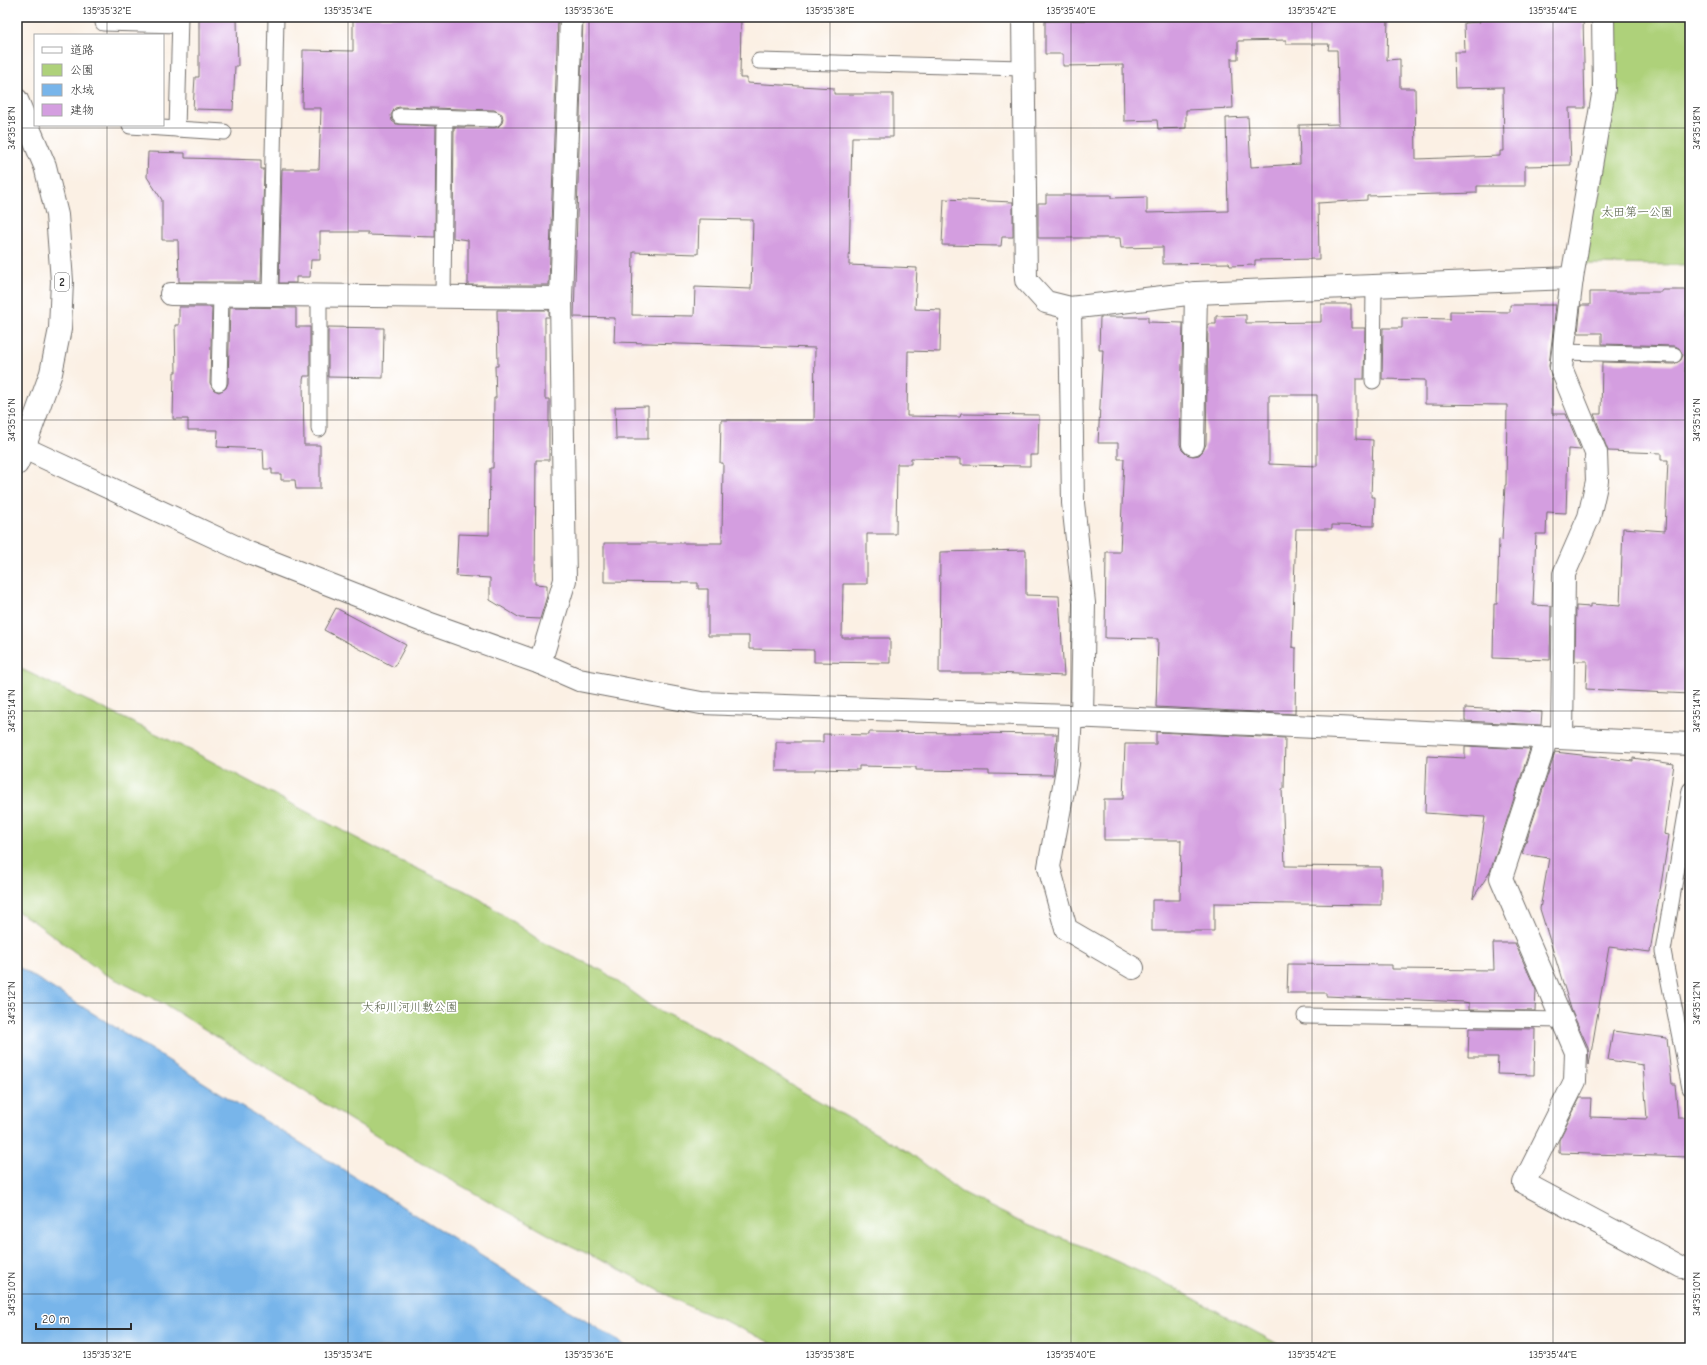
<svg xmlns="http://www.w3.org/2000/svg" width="1707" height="1365" font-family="'Comic Neue','Klee One',sans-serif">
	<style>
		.green { fill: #aed17a; stroke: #6c7e52 }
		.water { fill: #78b5ea; stroke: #52708a }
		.building { fill: #d49ee0; fill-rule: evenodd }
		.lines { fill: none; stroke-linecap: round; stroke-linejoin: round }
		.service-casing { stroke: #74706c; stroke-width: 17 }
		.minor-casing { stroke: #74706c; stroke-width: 24 }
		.tertiary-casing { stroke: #74706c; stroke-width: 24 }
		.primary-casing { stroke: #74706c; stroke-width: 24 }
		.service { stroke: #fff; stroke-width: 15 }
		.minor { stroke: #fff; stroke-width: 22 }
		.tertiary { stroke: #fff; stroke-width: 22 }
		.primary { stroke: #fff; stroke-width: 22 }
		.ticks { fill: none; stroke: #2b2b2b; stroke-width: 1; stroke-opacity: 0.45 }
		.labels { text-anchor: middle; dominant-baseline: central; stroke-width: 4; stroke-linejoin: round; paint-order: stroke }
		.shield { fill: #fff; stroke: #6b6b6b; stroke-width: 1 }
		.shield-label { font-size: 11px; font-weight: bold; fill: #2b2b2b }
		.park-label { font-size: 12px; fill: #525d43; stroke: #fff }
		.neatline { fill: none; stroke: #2b2b2b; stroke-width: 1.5 }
		.ticks-label { font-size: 10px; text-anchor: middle; fill: #2b2b2b }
	</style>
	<rect width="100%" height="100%" fill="#fff"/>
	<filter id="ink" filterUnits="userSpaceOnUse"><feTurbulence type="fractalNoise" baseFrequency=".025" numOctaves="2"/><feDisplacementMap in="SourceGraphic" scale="8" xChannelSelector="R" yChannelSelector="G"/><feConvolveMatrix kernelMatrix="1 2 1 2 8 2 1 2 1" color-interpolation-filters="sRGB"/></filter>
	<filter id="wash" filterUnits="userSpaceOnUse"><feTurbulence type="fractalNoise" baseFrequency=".012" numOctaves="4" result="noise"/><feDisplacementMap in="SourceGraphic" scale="16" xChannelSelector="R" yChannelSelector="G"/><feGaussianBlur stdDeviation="0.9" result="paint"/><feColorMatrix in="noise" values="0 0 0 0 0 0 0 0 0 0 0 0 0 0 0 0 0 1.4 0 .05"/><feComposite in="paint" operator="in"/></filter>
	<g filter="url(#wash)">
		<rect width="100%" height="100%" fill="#fbf0e4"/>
		<g class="green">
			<polygon points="1603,17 1690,17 1690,265 1574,264"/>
			<polygon points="17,667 192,751 392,857 474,895 542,942 603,971 652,1007 732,1046 796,1088 910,1153 961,1192 1029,1226 1087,1248 1169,1285 1285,1348 781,1348 732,1324 686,1305 623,1271 553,1237 410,1157 164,1004 103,973 36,923 17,911"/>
		</g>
		<polygon class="water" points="17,966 629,1348 17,1348"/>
		<g id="blocks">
			<g class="building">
				<polygon points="199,17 237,17 238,66 235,66 233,110 193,109 195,77 199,77"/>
				<polygon points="353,17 558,17 549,285 468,285 468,240 453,238 454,127 498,127 502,123 503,119 502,114 494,110 400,107 395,108 391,115 392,121 396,124 436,126 435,237 368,235 368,232 320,232 320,260 311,260 310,277 296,277 296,283 279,283 282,169 319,169 321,108 302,108 303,50 353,51"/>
				<path d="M583 17H741L740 78H747V83L834 88V94H893V137H852L849 265 917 268 915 309 941 310 940 352 908 351 907 416 960 417 961 414 1039 415 1038 455H1030V466L960 465V459L911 458V464H897L896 534H867V584H843L842 638H890V663L814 662V650L749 649V636H708V589H698V583L604 582V543H722L723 463H720L721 420H814L815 348 614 342 615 318 574 317ZM699 219 753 220 751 289 695 287 694 316 632 315 633 252 698 254Z"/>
				<polygon points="1162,17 1388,17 1387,60 1400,59 1400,88 1415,88 1416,159 1500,156 1500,151 1504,151 1503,87 1455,88 1454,52 1465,52 1464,23 1480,22 1479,17 1583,17 1585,108 1569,108 1571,165 1525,166 1525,186 1477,186 1477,193 1367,196 1367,200 1318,203 1319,259 1255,260 1255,265 1230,266 1229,263 1163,264 1163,247 1121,248 1120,238 1038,238 1038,203 1046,203 1046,195 1111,195 1111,198 1147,197 1147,213 1228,211 1226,118 1248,117 1251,167 1300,164 1299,125 1339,124 1337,50 1328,50 1329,44 1286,44 1286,40 1238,41 1238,59 1231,59 1233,108 1186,110 1186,128 1158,129 1157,120 1124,121 1123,65 1063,66 1063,54 1045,54 1045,21 1098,20 1098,18"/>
				<polygon points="148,152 185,153 185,158 261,160 261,169 264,169 261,282 179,282 178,240 162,240 162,200 147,177"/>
				<polygon points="944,199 1013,202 1013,237 1002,237 1001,246 942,245"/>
				<polygon points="1661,290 1687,290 1685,372 1690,372 1690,694 1586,689 1587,661 1575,661 1576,606 1590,607 1590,604 1620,606 1623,528 1665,531 1668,460 1661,460 1661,453 1608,451 1594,414 1601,414 1602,362 1674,364 1681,360 1683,355 1679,348 1675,346 1602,344 1602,333 1578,333 1581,305 1590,305 1590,292 1661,292"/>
				<path d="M1321 304H1351V328H1365L1364 379H1356V439L1373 440 1371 497H1375L1374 526 1332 525V529H1296L1292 647 1296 648 1295 714 1156 707 1158 639 1105 638 1106 552H1120L1124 459H1118V443H1098L1103 350H1099L1100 317H1148V322L1183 323 1180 444 1182 450 1186 454 1193 456 1199 455 1203 451 1206 444 1208 324H1216V316L1246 315V323L1321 322ZM1269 395H1317V466L1269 464Z"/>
				<polygon points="1510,305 1556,305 1549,366 1552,380 1552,414 1566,414 1581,450 1568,449 1566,513 1547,512 1546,534 1536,534 1533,605 1551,606 1550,660 1493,658 1494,604 1497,604 1499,539 1502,540 1505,485 1506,485 1507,405 1425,404 1425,380 1382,379 1383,328 1402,328 1402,318 1450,319 1450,311 1510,312"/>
				<polygon points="179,307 212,307 210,383 214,390 219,392 226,388 228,383 230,307 296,308 296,327 310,327 310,376 304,376 303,380 304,445 320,445 320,489 296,489 295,480 281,480 281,474 272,474 272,469 264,469 263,449 217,447 218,430 188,430 188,419 173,419 174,372 176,372 175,325 179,325"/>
				<polygon points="497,310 549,310 549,317 545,317 545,399 549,399 549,460 536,460 535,584 547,585 547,596 540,619 520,618 490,600 490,578 456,576 458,534 489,535 490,468 493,468 494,398 496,398 495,366 498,366"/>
				<polygon points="328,327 384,328 383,378 328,377"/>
				<polygon points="648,406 648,439 616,439 615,407"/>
				<polygon points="1026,550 1026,595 1059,596 1064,676 995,673 939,673 940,552"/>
				<polygon points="336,608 406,645 394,667 324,630"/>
				<polygon points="1465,708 1542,712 1541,725 1465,721"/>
				<polygon points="869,732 1057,734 1053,775 989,774 989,771 916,770 916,767 859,766 859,770 815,769 815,771 776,771 776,742 823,742 823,734 869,735"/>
				<polygon points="1156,732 1285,738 1284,789 1282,789 1285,866 1381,867 1381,905 1214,903 1214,931 1152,931 1152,900 1180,900 1181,840 1104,840 1104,799 1123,799 1125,744 1156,744"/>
				<polygon points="1465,746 1530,749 1490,872 1473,898 1485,817 1425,813 1427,756 1465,758"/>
				<polygon points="1555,752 1633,761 1633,758 1674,764 1664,834 1669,835 1650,952 1609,947 1589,1065 1588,1047 1572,1012 1540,909 1549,858 1522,854"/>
				<polygon points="1493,943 1515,943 1536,990 1535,1011 1469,1010 1469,1003 1464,1002 1326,996 1326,993 1287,993 1288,964 1392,965 1392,969 1494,970"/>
				<polygon points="1469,1028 1535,1029 1534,1075 1497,1074 1498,1057 1468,1057"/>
				<polygon points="1613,1031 1667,1038 1672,1084 1675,1084 1678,1118 1690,1118 1690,1157 1559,1153 1559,1140 1580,1098 1591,1098 1590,1117 1647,1119 1643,1065 1608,1060"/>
			</g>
		</g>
	</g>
	<g filter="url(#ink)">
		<use href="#blocks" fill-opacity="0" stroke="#74706c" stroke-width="1"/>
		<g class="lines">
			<defs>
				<g id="service">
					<polyline points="103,23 179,25"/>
					<polyline points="759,61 1024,68"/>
					<polyline points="400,116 494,119"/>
					<polyline points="130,126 224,132"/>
					<polyline points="177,129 180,17"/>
					<polyline points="270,295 276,17"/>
					<polyline points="319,295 319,429"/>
					<polyline points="443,296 445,118"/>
					<polyline points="1563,352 1674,355"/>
					<polyline points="1373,381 1374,285"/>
					<polyline points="219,383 221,295"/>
					<polyline points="1690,790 1663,951 1690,1088"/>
					<polyline points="1305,1016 1562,1020"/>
				</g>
				<g id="minor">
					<polyline points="1023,17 1026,280 1046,302 1070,308 1196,293 1572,278"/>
					<polyline points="171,294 561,298"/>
					<polyline points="1070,308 1073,503 1084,603 1082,717"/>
					<polyline points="1193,444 1196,293"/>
					<polyline points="540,663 565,580 561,298 571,17"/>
					<polyline points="1071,716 1068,764 1049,867 1066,929 1133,968"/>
					<polyline points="1547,737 1501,878 1576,1052 1575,1081 1524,1183 1681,1267"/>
					<polyline points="1562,738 1564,574 1589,517 1597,481 1596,453 1561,368 1572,278 1604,89 1603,17"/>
				</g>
				<polyline id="tertiary" points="24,448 249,553 428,623 540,663 579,680 701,703 1071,716 1690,744"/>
				<polyline id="primary" points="17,100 45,166 57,215 62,281 60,329 51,373 24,448 17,464"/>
			</defs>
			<use href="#service" class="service-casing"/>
			<use href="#minor" class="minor-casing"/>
			<use href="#tertiary" class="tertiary-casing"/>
			<use href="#primary" class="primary-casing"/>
			<use href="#service" class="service"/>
			<use href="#minor" class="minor"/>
			<use href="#tertiary" class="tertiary"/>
			<use href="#primary" class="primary"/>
		</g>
	</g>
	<path class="ticks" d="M107 17V35M348 17V1348M589 17V1348M830 17V1348M1071 17V1348M1312 17V1348M1553 17V1348M107 125V1348M17 128H1690M17 420H1690M17 711H1690M17 1003H1690M17 1294H1690"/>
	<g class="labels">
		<rect class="shield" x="55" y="273" width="14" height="18" rx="3"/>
		<g class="shield-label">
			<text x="62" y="282">2</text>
		</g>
		<g class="park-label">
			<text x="1637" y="212">太田第一公園</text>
			<text x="410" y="1007">大和川河川敷公園</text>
		</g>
	</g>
	<rect width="1707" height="1365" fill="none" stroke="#fff" stroke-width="44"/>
	<rect x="34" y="34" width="130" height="92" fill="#ffffff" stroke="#aaaaaa"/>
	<rect x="42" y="47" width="20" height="6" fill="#ffffff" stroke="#aaaaaa"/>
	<text x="70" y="54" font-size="12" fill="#2b2b2b">道路</text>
	<rect x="42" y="64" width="20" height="12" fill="#aed17a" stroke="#aaaaaa"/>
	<text x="70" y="74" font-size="12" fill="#2b2b2b">公園</text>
	<rect x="42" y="84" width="20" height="12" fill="#78b5ea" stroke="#aaaaaa"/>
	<text x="70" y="94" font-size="12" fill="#2b2b2b">水域</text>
	<rect x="42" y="104" width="20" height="12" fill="#d49ee0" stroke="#aaaaaa"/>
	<text x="70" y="114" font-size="12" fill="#2b2b2b">建物</text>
	<path d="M36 1323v6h95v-6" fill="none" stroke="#2b2b2b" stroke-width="2"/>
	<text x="42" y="1323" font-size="12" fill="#2b2b2b" stroke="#ffffff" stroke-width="3" paint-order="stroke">20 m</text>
	<rect x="22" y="22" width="1663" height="1321" class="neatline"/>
	<g class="ticks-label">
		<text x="107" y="14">135°35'32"E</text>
		<text x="348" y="14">135°35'34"E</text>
		<text x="589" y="14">135°35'36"E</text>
		<text x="830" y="14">135°35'38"E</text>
		<text x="1071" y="14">135°35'40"E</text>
		<text x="1312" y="14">135°35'42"E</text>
		<text x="1553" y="14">135°35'44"E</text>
		<text transform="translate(11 128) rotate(-90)" y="4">34°35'18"N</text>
		<text transform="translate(1696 128) rotate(-90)" y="4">34°35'18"N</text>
		<text transform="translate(11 420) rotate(-90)" y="4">34°35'16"N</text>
		<text transform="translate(1696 420) rotate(-90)" y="4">34°35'16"N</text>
		<text transform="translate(11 711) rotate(-90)" y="4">34°35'14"N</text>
		<text transform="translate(1696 711) rotate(-90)" y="4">34°35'14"N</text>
		<text transform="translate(11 1003) rotate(-90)" y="4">34°35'12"N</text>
		<text transform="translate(1696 1003) rotate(-90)" y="4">34°35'12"N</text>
		<text transform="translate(11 1294) rotate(-90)" y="4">34°35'10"N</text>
		<text transform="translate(1696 1294) rotate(-90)" y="4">34°35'10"N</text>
		<text x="107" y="1358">135°35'32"E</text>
		<text x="348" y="1358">135°35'34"E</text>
		<text x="589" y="1358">135°35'36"E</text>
		<text x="830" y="1358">135°35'38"E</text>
		<text x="1071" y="1358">135°35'40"E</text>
		<text x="1312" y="1358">135°35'42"E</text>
		<text x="1553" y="1358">135°35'44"E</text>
	</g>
</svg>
